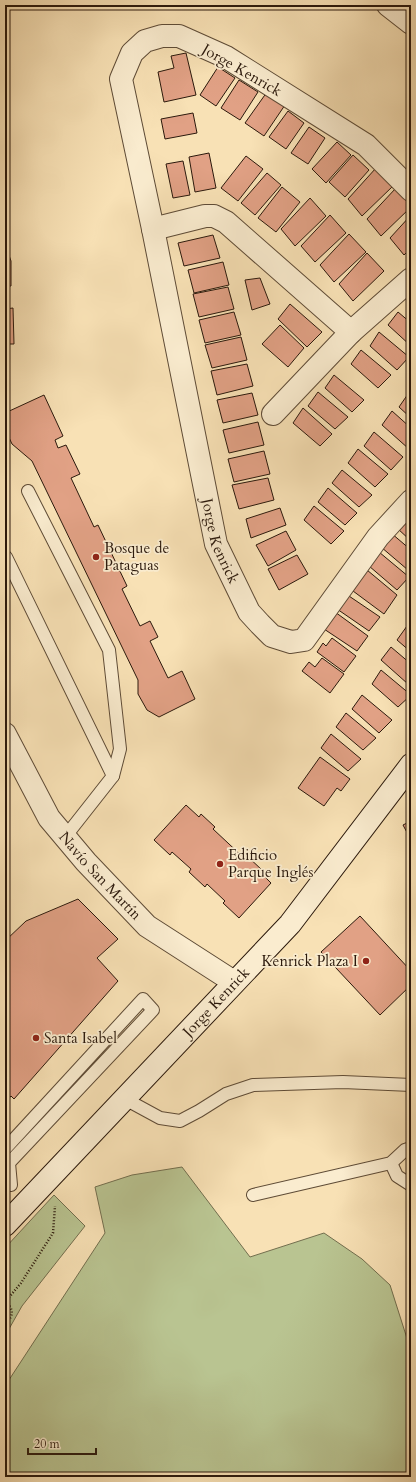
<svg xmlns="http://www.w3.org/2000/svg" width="416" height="1482" font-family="Cardo,serif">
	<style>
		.green { fill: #b9c491; stroke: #726e4e }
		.building { fill: #e1a185; stroke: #2b190c }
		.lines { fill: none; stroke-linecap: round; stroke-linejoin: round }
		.lane-casing { stroke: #5e4b36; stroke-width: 14 }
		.street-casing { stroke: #5e4b36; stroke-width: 24 }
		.secondary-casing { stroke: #2b190c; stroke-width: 24 }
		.path { stroke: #2b190c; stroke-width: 2.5; stroke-dasharray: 1 2; stroke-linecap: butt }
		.lane { stroke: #faeccf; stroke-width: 12 }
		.street { stroke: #faeccf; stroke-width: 22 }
		.secondary { stroke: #faeccf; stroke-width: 22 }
		.poi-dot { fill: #8f2418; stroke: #faeccf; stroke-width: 1.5 }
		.labels { text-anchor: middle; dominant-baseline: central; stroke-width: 3.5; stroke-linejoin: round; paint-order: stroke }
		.street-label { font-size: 15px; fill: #2b190c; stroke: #faeccf }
		.poi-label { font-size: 15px; fill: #2b190c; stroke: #faeccf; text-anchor: start }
	</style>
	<rect width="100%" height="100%" fill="#f8e1b5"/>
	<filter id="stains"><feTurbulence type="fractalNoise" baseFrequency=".005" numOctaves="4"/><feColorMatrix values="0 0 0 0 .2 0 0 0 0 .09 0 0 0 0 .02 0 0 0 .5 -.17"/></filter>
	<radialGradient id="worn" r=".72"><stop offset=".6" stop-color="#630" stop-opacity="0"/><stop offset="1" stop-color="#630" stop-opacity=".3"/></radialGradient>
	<g class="green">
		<polygon points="182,1167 250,1257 324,1233 362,1259 390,1285 411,1351 411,1477 8,1477 5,1474 5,1386 105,1233 95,1187 132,1175"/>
		<polygon points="54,1195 85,1226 22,1306 5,1336 5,1248"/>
	</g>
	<g class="building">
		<polygon points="186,53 196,95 164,102 158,72 174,68 171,56"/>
		<polygon points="218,67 235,78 216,106 200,95"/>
		<polygon points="239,80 258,92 240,120 221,108"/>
		<polygon points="267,92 285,105 264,136 245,123"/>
		<polygon points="288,111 304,123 286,149 269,137"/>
		<polygon points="193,113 197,133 165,139 161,119"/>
		<polygon points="309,127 325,138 308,164 291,153"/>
		<polygon points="337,142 351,155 326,183 312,169"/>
		<polygon points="209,153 216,188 195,192 189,157"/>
		<polygon points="353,155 369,170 345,197 329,182"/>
		<polygon points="246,156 263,169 238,201 221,188"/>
		<polygon points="183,161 190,195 173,198 166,164"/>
		<polygon points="376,168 393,186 362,216 348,199"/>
		<polygon points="267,173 281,185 255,215 241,203"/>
		<polygon points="282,187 300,202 276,232 258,218"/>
		<polygon points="396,188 411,205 411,207 381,236 367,219"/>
		<polygon points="310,198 326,216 295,246 281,229"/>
		<polygon points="330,215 346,233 315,262 301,246"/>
		<polygon points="411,215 411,248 404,255 390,238"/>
		<polygon points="349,234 366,252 334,282 320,265"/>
		<polygon points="213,235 220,258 184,266 178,243"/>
		<polygon points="5,244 11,261 11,286 7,286 7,290 5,291"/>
		<polygon points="367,253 384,271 353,301 339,284"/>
		<polygon points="223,262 229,285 194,293 188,270"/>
		<polygon points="260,278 270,304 252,310 245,280"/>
		<polygon points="228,287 234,309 199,317 193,294"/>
		<polygon points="290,304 322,332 307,347 278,319"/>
		<polygon points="13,308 14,344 5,344 5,350 5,309"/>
		<polygon points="234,312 241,335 205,343 199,320"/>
		<polygon points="398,312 411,323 411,346 388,325"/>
		<polygon points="280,325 304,348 288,367 262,344"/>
		<polygon points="379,332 409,357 397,370 370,346"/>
		<polygon points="241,337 247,360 212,368 205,345"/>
		<polygon points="361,350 391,375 378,388 351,364"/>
		<polygon points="247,364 253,386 217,395 211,371"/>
		<polygon points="334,375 364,400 352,412 325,388"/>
		<polygon points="318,392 348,417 335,429 308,406"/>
		<polygon points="252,393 258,415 223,423 217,400"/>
		<polygon points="408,394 411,396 411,418 399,407"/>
		<polygon points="44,395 63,436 55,440 58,448 66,445 80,474 71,478 94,527 98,525 127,586 122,589 140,626 150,621 158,637 150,641 168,678 182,671 195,699 159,717 147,710 138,694 138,680 32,461 12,444 5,429 5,413"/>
		<polygon points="303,408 332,434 320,446 293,423"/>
		<polygon points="392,411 411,428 411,446 409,449 382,425"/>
		<polygon points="258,422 264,445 229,453 223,430"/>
		<polygon points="374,432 403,457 391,470 364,446"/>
		<polygon points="358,449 388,474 375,487 348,463"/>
		<polygon points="264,451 270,474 234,482 228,459"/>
		<polygon points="342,470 372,495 359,507 332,483"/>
		<polygon points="268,478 274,500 239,509 232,485"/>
		<polygon points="328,488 357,513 345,525 318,502"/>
		<polygon points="314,506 344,531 331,544 304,520"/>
		<polygon points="280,508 286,525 251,538 246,519"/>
		<polygon points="407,514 411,518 411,541 397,528"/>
		<polygon points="286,531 296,550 268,566 256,545"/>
		<polygon points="391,533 411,550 411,567 408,570 381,547"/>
		<polygon points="379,552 409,577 397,590 369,566"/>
		<polygon points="297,555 308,574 279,590 268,569"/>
		<polygon points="367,570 397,595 384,614 353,591"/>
		<polygon points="346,594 380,617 369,631 337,609"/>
		<polygon points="335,612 368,636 357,651 324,629"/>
		<polygon points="407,626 411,630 411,652 397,640"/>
		<polygon points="332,638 356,656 344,672 317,652 323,643 326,646"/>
		<polygon points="391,647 411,664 411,681 408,684 381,660"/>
		<polygon points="322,658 344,674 330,693 302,671 309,662 315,667"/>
		<polygon points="381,670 411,695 398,707 372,684"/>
		<polygon points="362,695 392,720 379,733 352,709"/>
		<polygon points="346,713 376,738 363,750 336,727"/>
		<polygon points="331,734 361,759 348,771 321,748"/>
		<polygon points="320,757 350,779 341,791 337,788 324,806 298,788"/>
		<polygon points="186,805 199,817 201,814 215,827 213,829 244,858 246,855 262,870 260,872 271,883 239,918 223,903 225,901 207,884 205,887 189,872 191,869 172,852 170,855 154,840"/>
		<polygon points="411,821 411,840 403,825"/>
		<polygon points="78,899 118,939 97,958 118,981 14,1099 11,1096 5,1103 5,941 26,921"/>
		<polygon points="360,916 411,971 411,985 380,1015 321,952"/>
	</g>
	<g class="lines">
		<defs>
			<g id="lane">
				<polyline points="28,491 109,650 120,749 113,776"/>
				<polyline points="6,557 113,776 65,837"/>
				<polyline points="125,1099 160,1118 180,1121 199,1111 226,1094 253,1085 343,1082 411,1085"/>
				<polyline points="5,1149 143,999 153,1010 9,1163 11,1185"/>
				<polyline points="391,1163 397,1176 411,1185"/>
				<polyline points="253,1195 391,1163 405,1150 411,1148"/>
			</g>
			<g id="street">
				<polyline points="388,5 411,23"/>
				<path id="s1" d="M411 190 366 145 226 57 179 36H162L145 41 132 53 121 79 153 229 216 544 249 612 260 624 272 636 291 642 304 640 378 537 411 501"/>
				<polyline points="153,229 205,216 214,216 226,222 351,332"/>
				<polyline points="273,414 351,332 411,279"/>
				<path id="s2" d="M5 734 49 818 86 862 147 926 234 982"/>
			</g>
			<g id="secondary">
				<path id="s3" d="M5 1225 290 924 411 765"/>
			</g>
		</defs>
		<use href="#lane" class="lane-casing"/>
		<use href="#street" class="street-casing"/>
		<use href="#secondary" class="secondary-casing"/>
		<g class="path">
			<polyline points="5,1302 21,1283 53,1233 55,1206"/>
			<path d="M5 1302C14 1308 14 1317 5 1323"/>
		</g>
		<use href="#lane" class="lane"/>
		<use href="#street" class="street"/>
		<use href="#secondary" class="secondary"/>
	</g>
	<g class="poi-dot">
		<circle cx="96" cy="557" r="4"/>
		<circle cx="220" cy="864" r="4"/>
		<circle cx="366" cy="961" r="4"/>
		<circle cx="36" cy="1038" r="4"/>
	</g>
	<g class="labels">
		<g class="street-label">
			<text transform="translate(242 70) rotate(30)">Jorge Kenrick</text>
			<text stroke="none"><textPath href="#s1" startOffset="834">Jorge Kenrick</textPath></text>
			<text stroke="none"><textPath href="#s2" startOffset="172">Navío San Martín</textPath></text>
			<text stroke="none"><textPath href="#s3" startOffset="307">Jorge Kenrick</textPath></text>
		</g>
		<g class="poi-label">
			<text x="104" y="548">Bosque de<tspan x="104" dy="17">Pataguas</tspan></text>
			<text x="228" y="855">Edificio<tspan x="228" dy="17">Parque Inglés</tspan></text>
			<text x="358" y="961" text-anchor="end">Kenrick Plaza I</text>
			<text x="44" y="1038">Santa Isabel</text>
		</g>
	</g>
	<rect width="416" height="1482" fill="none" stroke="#f8e1b5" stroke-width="20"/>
	<rect x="6" y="6" width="404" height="1470" fill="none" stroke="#2b190c" stroke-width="2"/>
	<rect x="10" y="10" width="396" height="1462" fill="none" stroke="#2b190c"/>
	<path d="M28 1448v6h68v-6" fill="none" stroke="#2b190c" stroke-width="2"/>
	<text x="34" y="1448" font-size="12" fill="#2b190c" stroke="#faeccf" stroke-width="3" paint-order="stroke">20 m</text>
	<rect width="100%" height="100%" filter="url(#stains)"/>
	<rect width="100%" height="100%" fill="url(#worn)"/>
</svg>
